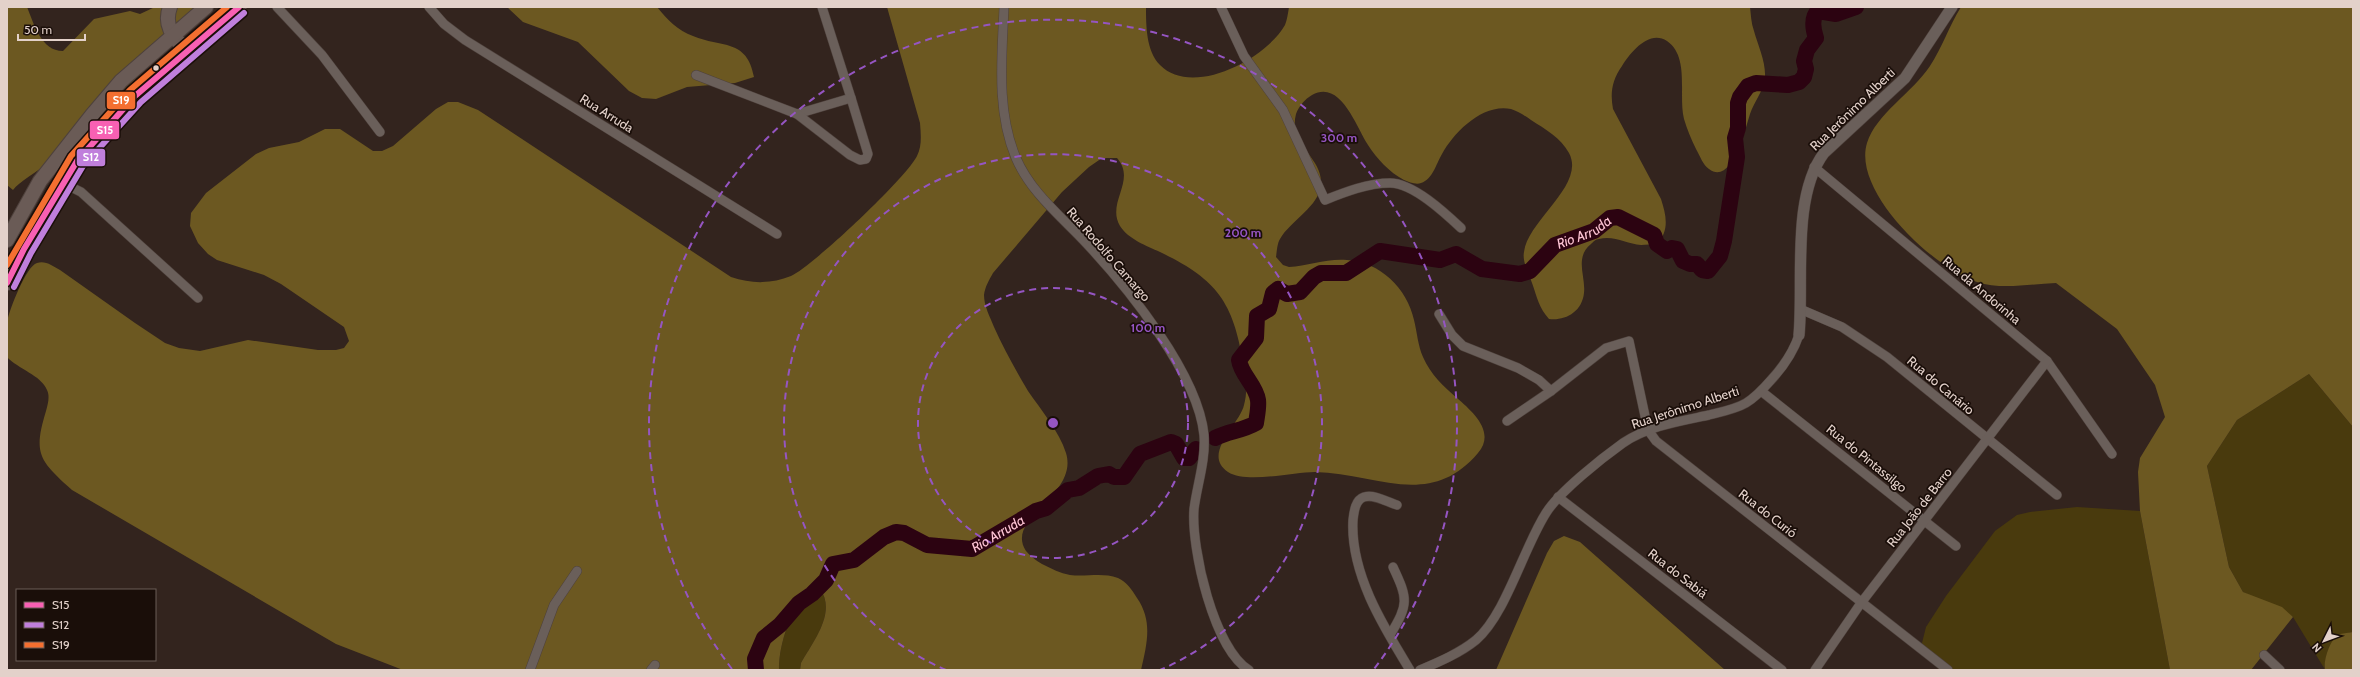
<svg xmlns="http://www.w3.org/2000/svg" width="2360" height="677" font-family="Cabin,sans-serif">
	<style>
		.green { fill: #493a0d }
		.forest { fill: #6c5821 }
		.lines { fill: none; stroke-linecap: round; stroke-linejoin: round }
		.river { stroke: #2c0311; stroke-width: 16 }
		.minor-casing { stroke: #4e413c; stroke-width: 10 }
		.tertiary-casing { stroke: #4e413c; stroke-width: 12 }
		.primary-casing { stroke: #4e413c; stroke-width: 16 }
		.minor { stroke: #6a5f5a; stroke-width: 9 }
		.tertiary { stroke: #6a5f5a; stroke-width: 11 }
		.primary { stroke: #6a5b56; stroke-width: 14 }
		.bus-1-casing { stroke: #1a0e09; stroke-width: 9 }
		.bus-2-casing { stroke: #1a0e09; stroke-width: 9 }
		.bus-3-casing { stroke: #1a0e09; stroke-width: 9 }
		.bus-1 { stroke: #f860b3; stroke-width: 6 }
		.bus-2 { stroke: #c07fdc; stroke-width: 6 }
		.bus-3 { stroke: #f46f30; stroke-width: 6 }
		.ring { fill: none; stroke: #9555c2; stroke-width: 2; stroke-dasharray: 7 5 }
		.bus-dot { fill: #e3d1ca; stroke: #1a0e09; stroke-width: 1.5 }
		.labels { text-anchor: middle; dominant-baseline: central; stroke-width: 3.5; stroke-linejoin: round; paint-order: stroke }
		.street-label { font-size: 13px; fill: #e3d1ca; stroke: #1a0e09 }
		.water-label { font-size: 14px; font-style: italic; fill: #ffc5d5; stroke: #1a0e09 }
		.centre { fill: #9555c2; stroke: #1a0e09; stroke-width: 2 }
		.ring-label { font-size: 12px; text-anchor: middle; font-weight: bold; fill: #9555c2; stroke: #1a0e09; stroke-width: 3.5; stroke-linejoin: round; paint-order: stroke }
		.line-badge { stroke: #1a0e09; stroke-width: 1.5 }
		.badge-label { font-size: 11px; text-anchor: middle; font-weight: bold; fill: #fff }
	</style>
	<rect width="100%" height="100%" fill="#33241e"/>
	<g class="green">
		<polygon points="2309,374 2353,427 2353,632 2339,635 2327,654 2324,668 2293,617 2243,592 2229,567 2207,466 2237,420"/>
		<polygon points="2077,507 2140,511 2170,670 1939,670 1926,654 1922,643 1926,627 1946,596 1995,531 2017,515 2030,512"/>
		<path d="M812 589H820C837 612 813 642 801 663L800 670H779C779 642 791 608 812 589Z"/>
	</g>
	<g class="forest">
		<path d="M7 7H27C34 24 41 51 63 51L94 19 130 11 140 14 155 7H207L196 21 48 163C38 171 19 182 13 190L7 185Z"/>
		<path d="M507 7H657C667 19 678 31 693 36 721 48 747 38 754 77L735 83 687 87 656 99 642 98 629 91 578 42 523 22Z"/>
		<path d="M887 7H1146C1146 25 1146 51 1160 65 1192 98 1266 59 1285 25 1287 20 1288 13 1289 7H1750C1751 15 1751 23 1754 31 1758 46 1766 61 1765 78 1764 90 1754 102 1750 114 1746 126 1732 187 1709 169 1703 165 1700 156 1696 149 1691 139 1687 129 1684 119 1678 95 1690 57 1667 41 1649 29 1630 53 1622 66 1612 80 1610 93 1613 109L1661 199C1666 215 1670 230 1657 244 1652 244 1646 245 1641 245 1627 244 1614 235 1599 239 1596 239 1593 242 1591 244 1574 258 1586 276 1584 293 1582 312 1565 321 1549 319 1539 308 1537 297 1532 283 1529 273 1522 262 1524 252 1528 220 1586 185 1569 153 1561 138 1545 129 1531 120 1525 116 1518 111 1511 109 1483 103 1454 132 1442 154 1436 164 1433 179 1421 183 1416 185 1409 182 1404 180 1389 172 1377 159 1368 145 1356 127 1341 79 1312 95 1305 99 1299 106 1296 114 1288 144 1323 158 1321 184 1320 206 1290 221 1280 239 1277 244 1277 251 1276 257L1283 265 1289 267C1308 266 1328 258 1347 260 1380 262 1407 288 1414 320 1417 332 1418 346 1423 357 1431 375 1443 386 1457 398 1473 412 1496 432 1478 453 1430 510 1375 473 1315 472 1292 472 1247 484 1228 472 1201 454 1240 424 1244 405 1248 391 1246 376 1243 362 1233 301 1216 279 1160 252 1147 246 1128 239 1120 226 1106 202 1137 181 1117 158H1102L1089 167 1062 192 993 273C989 280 985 287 984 295 984 306 990 317 994 327 1004 349 1016 371 1028 391 1041 410 1059 431 1066 453 1079 496 1004 517 1026 551 1030 556 1037 561 1042 564 1052 569 1060 573 1070 575 1087 577 1102 572 1118 578 1127 582 1132 590 1137 598 1153 621 1147 644 1141 670H800L801 663C813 642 837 612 820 589H812C791 608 779 642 779 670H403L336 644 72 490C39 460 33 454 46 411 48 404 50 396 47 390 41 375 18 369 7 357 7 346 5 333 7 322 9 311 26 266 37 263 45 260 53 266 60 270L135 323 165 343 179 348 200 351 248 340 318 350H336L344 348 349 341 344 327 281 284 264 275 217 260 208 254 198 243 190 226 191 213 206 193 256 154 269 148 299 142 325 129H340L373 151H382L393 146 436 109 448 102H458L478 110 731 277C752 284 771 284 791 276 812 267 907 177 917 156 922 146 921 135 920 123Z"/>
		<path d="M1961 7H2353V427L2309 374 2237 420 2207 466 2229 567 2243 592 2282 607 2293 617 2251 670H2170L2140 511 2138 472 2140 458 2165 417 2155 385 2117 329 2056 283C2030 284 2001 290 1977 282 1935 269 1852 192 1867 143 1876 114 1913 92 1930 66 1942 48 1949 26 1961 7Z"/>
		<polygon points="1564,536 1580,542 1589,550 1725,670 1496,670 1547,553 1554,541"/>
		<path d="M2353 632V670H2325C2323 661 2330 638 2340 634 2344 633 2349 633 2353 632Z"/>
	</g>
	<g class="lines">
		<g class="river">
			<path id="s1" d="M1215 438C1229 431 1242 431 1256 423 1257 416 1259 407 1258 400 1256 385 1241 375 1239 360L1256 338 1257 316 1269 309 1273 293 1278 289 1287 294 1300 292 1314 277 1321 273H1346L1380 251 1440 260 1456 254 1482 269 1520 274 1530 271 1555 245 1594 231 1610 218 1618 217 1654 235 1657 244 1667 251 1672 248 1677 249 1683 261 1690 264H1697L1702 270 1708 271 1720 256 1724 241 1737 157 1735 138 1738 128V103L1740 97 1748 86 1756 83 1788 85 1799 82 1804 77 1806 69 1804 61 1807 50 1816 38C1813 29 1811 18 1818 11L1836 14 1856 7"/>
			<path id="s2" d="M756 670 755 659 764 638 780 625 799 603 812 594 826 580 833 564 854 560 884 537 896 532 904 533 927 545 972 549 1036 511 1046 508 1068 490 1079 488 1098 476 1109 474 1114 477H1124L1140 454 1171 442 1176 444 1184 458H1189L1196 449"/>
		</g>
		<defs>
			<g id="minor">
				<polyline points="277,7 322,55 380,132"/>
				<polyline points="429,7 444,24 465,40 777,234"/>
				<path d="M1004 7C1002 57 996 111 1016 158 1031 193 1062 217 1087 244 1128 288 1198 374 1204 435 1206 460 1197 485 1194 509 1191 549 1214 649 1249 670"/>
				<path d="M1221 7 1244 56 1283 110 1325 200C1345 192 1368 183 1390 183 1413 183 1445 213 1461 228"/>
				<polyline points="696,75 797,114 851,98 822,7"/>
				<polyline points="797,114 850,155 860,160 866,159 868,154 851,98"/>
				<polyline points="1814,167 2047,361 2112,454"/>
				<polyline points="63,183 81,192 198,298"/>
				<polyline points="1800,309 1842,327 1887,357 2057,495"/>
				<polyline points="1439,314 1452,335 1463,346 1518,368 1539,380 1551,391"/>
				<polyline points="1761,391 1956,546"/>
				<polyline points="1507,421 1551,391 1606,348 1629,341 1648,430 1656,441 1948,670"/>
				<polyline points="1558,497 1782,670"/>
				<path d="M1397 505C1387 502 1375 494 1364 497 1355 500 1354 512 1353 520 1350 573 1383 626 1410 670"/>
				<path d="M1390 635C1409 604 1408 599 1393 567"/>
				<polyline points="2264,655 2280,670"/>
				<polyline points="530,670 554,605 577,571"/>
				<polyline points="651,670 655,665"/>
				<path d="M1420 670C1439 662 1460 653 1476 640 1506 614 1523 549 1546 513 1559 492 1602 458 1623 443 1648 426 1681 421 1709 415 1721 412 1736 409 1746 403 1756 397 1764 388 1771 380 1784 366 1793 353 1799 335"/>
				<polyline points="1815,670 1861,603 2047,361"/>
			</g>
			<path id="tertiary" d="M1799 335C1804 282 1791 197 1824 153L1905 78 1952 7"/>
			<g id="primary">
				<path d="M170 7C163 26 174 37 186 51"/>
				<polyline points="7,240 40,181 92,115 121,81 206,7"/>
				<polyline points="7,283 24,249 77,161 135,96 239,7"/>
			</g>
		</defs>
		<use href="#minor" class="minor-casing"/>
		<use href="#tertiary" class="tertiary-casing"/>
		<use href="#primary" class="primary-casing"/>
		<use href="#minor" class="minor"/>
		<use href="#tertiary" class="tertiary"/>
		<use href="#primary" class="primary"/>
		<defs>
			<polyline id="bus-1" points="7,283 24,249 77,161 135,96 239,7"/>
			<polyline id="bus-2" points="14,287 31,253 83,166 141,102 244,13"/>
			<polyline id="bus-3" points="7,265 71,156 130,90 227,7"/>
		</defs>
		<use href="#bus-1" class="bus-1-casing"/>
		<use href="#bus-2" class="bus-2-casing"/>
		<use href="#bus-3" class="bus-3-casing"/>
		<use href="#bus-1" class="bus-1"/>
		<use href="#bus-2" class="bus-2"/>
		<use href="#bus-3" class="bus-3"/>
	</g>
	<g class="ring">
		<circle cx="1053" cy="423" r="135"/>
		<path d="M946 670A269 269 0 1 1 1160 670"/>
		<path d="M732 669A404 404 0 1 1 1374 669"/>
	</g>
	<circle class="bus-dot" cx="156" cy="68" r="3.5"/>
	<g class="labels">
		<g class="street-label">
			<text transform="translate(1852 109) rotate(-44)">Rua Jerônimo Alberti</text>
			<text transform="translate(607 113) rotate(32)">Rua Arruda</text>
			<text transform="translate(1109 254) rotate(49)">Rua Rodolfo Camargo</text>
			<text transform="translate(1982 290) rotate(40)">Rua da Andorinha</text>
			<text transform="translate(1941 385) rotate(40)">Rua do Canário</text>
			<text transform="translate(1685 407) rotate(-18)">Rua Jerônimo Alberti</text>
			<text transform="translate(1867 458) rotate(39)">Rua do Pintassilgo</text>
			<text transform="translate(1919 507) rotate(-52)">Rua João de Barro</text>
			<text transform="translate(1768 513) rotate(38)">Rua do Curió</text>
			<text transform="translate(1678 573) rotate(38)">Rua do Sabiá</text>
		</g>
		<g class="water-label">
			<text stroke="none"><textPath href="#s1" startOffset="540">Rio Arruda</textPath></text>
			<text stroke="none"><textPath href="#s2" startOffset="318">Rio Arruda</textPath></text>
		</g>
	</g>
	<circle cx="1053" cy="423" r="6" class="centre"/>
	<g class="ring-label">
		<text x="1339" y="142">300 m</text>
		<text x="1243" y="237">200 m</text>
		<text x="1148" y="332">100 m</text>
	</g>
	<g class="line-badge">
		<rect x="106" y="91" width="30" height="19" rx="4" fill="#f46f30"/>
		<rect x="89" y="120" width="31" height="20" rx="4" fill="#f860b3"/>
		<rect x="76" y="148" width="30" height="19" rx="4" fill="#c07fdc"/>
	</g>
	<g class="badge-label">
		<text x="121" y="104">S19</text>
		<text x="105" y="134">S15</text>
		<text x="91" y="161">S12</text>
	</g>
	<rect width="2360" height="677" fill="none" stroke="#e3d1ca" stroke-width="16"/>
	<rect x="16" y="589" width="140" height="72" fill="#1a0e09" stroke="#6a5c56"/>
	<rect x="24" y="602" width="20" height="6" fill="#f860b3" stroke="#6a5c56"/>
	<text x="52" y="609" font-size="12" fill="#e3d1ca">S15</text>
	<rect x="24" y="622" width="20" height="6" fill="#c07fdc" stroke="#6a5c56"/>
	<text x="52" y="629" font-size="12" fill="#e3d1ca">S12</text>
	<rect x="24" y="642" width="20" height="6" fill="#f46f30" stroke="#6a5c56"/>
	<text x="52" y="649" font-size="12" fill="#e3d1ca">S19</text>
	<g transform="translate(2324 641) rotate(228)" stroke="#1a0e09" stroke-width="3" paint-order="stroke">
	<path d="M0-3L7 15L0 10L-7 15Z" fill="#e3d1ca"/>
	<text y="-6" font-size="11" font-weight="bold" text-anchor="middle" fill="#e3d1ca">N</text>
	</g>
	<path d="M18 34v6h67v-6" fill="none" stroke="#e3d1ca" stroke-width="2"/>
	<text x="24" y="34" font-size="12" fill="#e3d1ca" stroke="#1a0e09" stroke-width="3" paint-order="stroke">50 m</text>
</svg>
